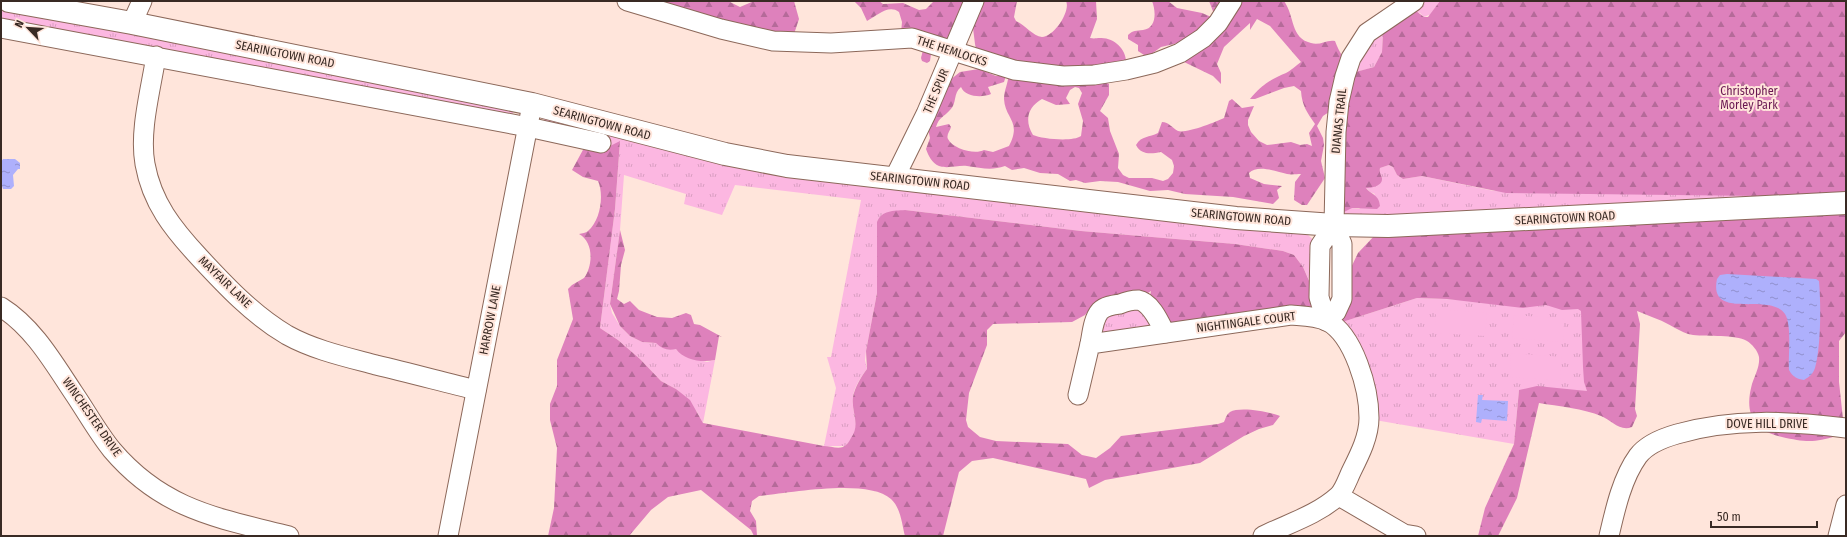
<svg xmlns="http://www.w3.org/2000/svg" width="1847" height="537" font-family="'Fira Sans Condensed',sans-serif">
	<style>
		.grass { fill: url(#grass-tufts) }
		.forest { fill: url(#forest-firs); fill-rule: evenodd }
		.pitch { fill: #fcb7e1 }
		.water { fill: url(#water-ripples) }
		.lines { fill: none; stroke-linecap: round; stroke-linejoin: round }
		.minor-casing { stroke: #8c685a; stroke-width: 21 }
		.major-casing { stroke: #8c685a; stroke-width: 24 }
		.minor { stroke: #fff; stroke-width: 19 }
		.major { stroke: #fff; stroke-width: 22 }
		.labels { text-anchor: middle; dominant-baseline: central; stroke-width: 4; stroke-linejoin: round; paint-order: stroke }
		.street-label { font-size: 12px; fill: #392a24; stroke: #ffe5db }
		.park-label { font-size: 12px; fill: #6a1852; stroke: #ffe5db }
	</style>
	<defs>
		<pattern id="grass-tufts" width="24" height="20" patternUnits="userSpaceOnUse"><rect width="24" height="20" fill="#fcb7e1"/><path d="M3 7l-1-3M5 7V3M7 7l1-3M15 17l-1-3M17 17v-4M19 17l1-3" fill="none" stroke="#d99ec1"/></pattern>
		<pattern id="forest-firs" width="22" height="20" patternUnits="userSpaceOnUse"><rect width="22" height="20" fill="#de81bc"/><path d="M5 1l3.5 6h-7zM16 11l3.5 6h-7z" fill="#b56a99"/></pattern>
		<pattern id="water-ripples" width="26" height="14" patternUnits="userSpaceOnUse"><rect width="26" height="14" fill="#aeb0fc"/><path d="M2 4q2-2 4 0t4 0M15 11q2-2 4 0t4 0" fill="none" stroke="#8f8fcc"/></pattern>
	</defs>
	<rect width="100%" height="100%" fill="#ffe5db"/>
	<g class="grass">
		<polygon points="1,1 515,102 511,122 1,27"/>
		<polygon points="1414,1 1440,1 1431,14 1424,17 1420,13 1406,10"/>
		<polygon points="1383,33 1382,52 1374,67 1353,73 1355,50"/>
		<path d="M545 118 648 135 1291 227 1308 235 1320 246 1319 302 1303 267 1294 255 1283 251 1235 244 1081 231 905 210 877 222V293L866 351 865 360 867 369C861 377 854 387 853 397 851 417 865 429 845 446H824L836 388 827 357H831L861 200 735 185 722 215 684 204 686 194 624 175 620 230 610 304 612 313 620 326 630 336 642 342 656 343 676 349 685 356 707 362 715 360 703 423 697 412 676 389 661 381 640 359 618 340 600 328 615 209 620 142 608 147 543 121Z"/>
		<polygon points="1389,165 1393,167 1397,175 1403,179 1422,176 1494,191 1846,197 1334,225 1335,201 1352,208 1359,209 1375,194 1370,192 1365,187 1382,178 1379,171 1380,168"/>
		<polygon points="1417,298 1584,304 1587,391 1519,390 1514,444 1369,419 1333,325"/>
		<polygon points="1140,304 1161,331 1094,340 1100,318"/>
	</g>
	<g class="forest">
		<polygon points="646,1 728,1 740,7 754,1 794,1 799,19 794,34 773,41"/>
		<path d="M854 1H879L883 4 903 3 919 10 926 9 934 1H1017L1014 17 1016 21C1025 25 1033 36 1042 37 1054 37 1071 11 1066 1H1096L1097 19 1090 38C1095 39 1096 38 1100 38 1114 37 1127 50 1126 63L1105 82 1109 84V95L1100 111 1108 118 1110 131 1119 154 1118 168 1123 175 1129 178H1152L1163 181 1168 179 1173 173 1174 166 1172 160 1161 152C1151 154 1141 155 1136 145 1142 135 1149 138 1158 133L1162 122C1169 122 1172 128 1178 131 1185 134 1216 122 1224 118L1229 101 1232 99 1242 108 1254 106 1248 120V125L1251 132 1259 141 1267 145 1291 142 1300 145 1307 144 1312 146 1309 133 1315 124C1307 112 1302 106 1301 91L1294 86 1284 88 1255 99H1250C1260 86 1271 79 1286 73 1289 72 1297 65 1301 62L1270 26 1257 19 1250 30V23L1224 47 1217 64 1221 73V84L1213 76 1182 61 1178 43 1161 47 1150 55H1144L1138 51V45L1128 39V35C1133 30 1136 31 1143 30 1157 28 1156 11 1152 1H1168L1177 8 1202 13 1216 19 1209 1H1284C1295 16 1290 38 1311 43 1320 46 1327 39 1335 41 1339 53 1347 62 1352 73L1374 67 1382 52 1383 33 1406 10 1416 11 1424 17H1428L1440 1H1846V197L1506 193 1422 176 1403 179 1397 175 1393 167 1389 165 1380 168C1379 173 1381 174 1382 178 1383 186 1371 188 1366 188 1371 195 1379 194 1380 206L1377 209 1352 208 1344 212 1339 210 1329 112 1323 116 1317 126 1323 138 1324 145 1321 161 1325 178 1307 205H1302L1294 200 1295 182 1301 174C1297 174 1291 175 1287 174 1277 172 1258 164 1249 173L1250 178 1264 184 1282 186 1277 190 1279 198 1273 204 1233 197 1185 194 1168 190 1150 191 1118 182 1100 181 1085 183 1076 180 1070 181 1058 174 1040 173 1024 168 1012 170 1005 166C991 171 982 168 967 166 958 165 948 169 939 166 932 163 928 155 926 149L930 138 928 129 950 80 960 72 979 69 996 76H1004L978 55 975 44 973 28 964 37 931 54 930 61 927 63 922 61 921 58 923 50 901 33 902 22 899 12C888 4 877 16 867 21L861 8ZM1008 69C1010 82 1004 88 1004 99 1005 119 1022 121 1009 146L993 152 984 150C975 155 953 149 948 139 946 135 950 131 951 127L949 124 936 127C939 117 944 117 950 110 957 104 953 93 961 87 965 97 982 98 991 94L988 87 1004 82ZM1075 87 1079 88 1082 93 1078 104 1083 121 1081 136C1073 142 1042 139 1033 135 1024 120 1028 107 1042 99L1056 105 1070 104 1066 98 1070 90Z"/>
		<path d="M620 141 615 209 600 328 618 340 640 359 661 381 676 389 690 400 703 423 824 446C830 446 837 449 843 447 847 445 849 442 851 438 861 424 851 412 853 397 855 387 861 377 867 369L866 351 877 293V222C882 210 893 211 905 210L1081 231 1235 244 1283 251 1294 255 1303 267 1326 320 1358 253 1377 233 1846 204V332L1839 341V382L1843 419 1836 436C1815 443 1804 442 1782 437 1753 431 1744 413 1752 384 1755 375 1760 366 1759 357 1758 351 1752 344 1747 341 1735 334 1708 337 1693 335 1680 333 1669 323 1657 319 1650 316 1644 314 1637 311L1640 324 1635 409 1637 416 1632 427C1620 432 1611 420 1601 416 1585 409 1557 406 1539 403L1517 498 1498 536H1478L1485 508 1514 444 1519 390 1537 386 1587 391 1584 382 1583 367 1581 311 1578 309 1562 310 1546 305 1523 308 1447 299 1417 298 1333 325 1326 321 1171 326 1150 296 1151 291 1145 295 1091 308 1085 315 1072 322 993 324 987 330V345L969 393 966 420 968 427 980 437 996 441 1068 444 1082 455 1096 458 1110 448 1121 436 1218 424 1224 422C1226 418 1226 415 1230 412 1240 406 1271 412 1280 416L1273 425 1259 429 1244 436 1200 463 1105 480 1089 488 1086 479 993 458 972 461 959 472 943 536H905C902 525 901 508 891 499 868 478 789 493 759 496L752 501 750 511 756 521 757 536H754L751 530 701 490 668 497 651 510 629 536H548L554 508 557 448 550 420V404L557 386V360L573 319 568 289 572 285 584 278C593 266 594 242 579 234 582 233 586 233 588 231 601 220 604 194 598 181L583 177 572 170 584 148 608 147Z"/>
		<path d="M620 230 625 250 621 265 619 291 617 299 624 304 630 301 639 310 657 317 672 318 686 313 691 315 694 324 700 325 722 337 719 336 715 360C702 363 684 360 676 349 668 351 662 349 656 343L642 342 630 336 620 326 610 304Z"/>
	</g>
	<g class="pitch">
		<polygon points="1436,309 1487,313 1485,336 1435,333"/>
		<polygon points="1514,315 1564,319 1563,342 1512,338"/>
		<polygon points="1511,353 1562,357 1560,381 1510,377"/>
	</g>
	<g class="water">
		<polygon points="3,159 15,159 20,163 20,169 18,169 13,175 14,186 11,189 3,189 2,186 1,162"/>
		<path d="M1727 274 1816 279 1819 281C1821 304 1821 347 1815 368 1813 374 1809 377 1804 380 1797 379 1793 377 1789 370 1788 356 1792 325 1785 314 1770 291 1708 322 1717 279L1720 275Z"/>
		<polygon points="1478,395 1483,395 1482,400 1508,401 1507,421 1482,419 1481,423 1476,422"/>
	</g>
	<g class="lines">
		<defs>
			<g id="minor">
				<polyline points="627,1 721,29 773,41 831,43 912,38 1014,70 1063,76 1094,75 1126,70 1155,63 1180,53 1203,38 1218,23 1232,1"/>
				<polyline points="132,23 142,1"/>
				<polyline points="1,28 528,127 601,143"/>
				<path d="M156 56C151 89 139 131 145 164 152 203 173 229 199 257 225 285 253 315 287 335 314 350 346 357 376 365 410 373 443 382 476 390"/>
				<polyline points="894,179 926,114 974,1"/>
				<polyline points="1334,225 1320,246 1319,297 1326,321 1336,312 1342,299 1342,244 1334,225 1336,132 1339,102 1345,76 1351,58 1367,33 1414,1"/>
				<path d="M1 307C33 327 53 362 73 392 86 411 98 433 112 450 163 510 218 518 289 536"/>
				<path d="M1090 344C1092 334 1093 319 1100 311 1105 306 1113 305 1120 304 1125 302 1132 300 1138 300 1151 302 1160 323 1165 333"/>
				<path d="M1078 395 1090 344 1291 315C1303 316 1316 316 1327 321 1354 335 1369 389 1369 418 1369 436 1360 454 1352 470 1348 478 1344 491 1338 496 1317 515 1287 524 1263 536"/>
				<polyline points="1339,496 1404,534 1416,536"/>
				<polyline points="448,536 530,115"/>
				<path d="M1609 536C1615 510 1622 478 1638 456 1647 444 1663 438 1677 434 1732 418 1790 421 1846 428"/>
				<polyline points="1838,536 1846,505"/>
			</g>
			<polyline id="major" points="9,1 132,23 532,104 725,154 787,166 1236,218 1334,225 1388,226 1846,203"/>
		</defs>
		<use href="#minor" class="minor-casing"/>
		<use href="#major" class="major-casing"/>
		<use href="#minor" class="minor"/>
		<use href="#major" class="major"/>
	</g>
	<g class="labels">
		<g class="street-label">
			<text transform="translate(952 51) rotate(18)">THE HEMLOCKS</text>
			<text transform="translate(285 54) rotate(11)">SEARINGTOWN ROAD</text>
			<text transform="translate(936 91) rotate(-67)">THE SPUR</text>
			<text transform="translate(1339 121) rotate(-84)">DIANAS TRAIL</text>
			<text transform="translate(602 123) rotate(15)">SEARINGTOWN ROAD</text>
			<text transform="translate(920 181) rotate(6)">SEARINGTOWN ROAD</text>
			<text transform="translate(1241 217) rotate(5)">SEARINGTOWN ROAD</text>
			<text transform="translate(1565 218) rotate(-3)">SEARINGTOWN ROAD</text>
			<text transform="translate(225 282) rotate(44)">MAYFAIR LANE</text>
			<text transform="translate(490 320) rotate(-79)">HARROW LANE</text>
			<text transform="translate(1246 322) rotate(-7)">NIGHTINGALE COURT</text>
			<text transform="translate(92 417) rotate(55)">WINCHESTER DRIVE</text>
			<text x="1767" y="424">DOVE HILL DRIVE</text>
		</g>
		<g class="park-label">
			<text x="1749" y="91">Christopher<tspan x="1749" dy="14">Morley Park</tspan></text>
		</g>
	</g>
	<rect width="1847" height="537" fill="none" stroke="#392a24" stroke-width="4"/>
	<g transform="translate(28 28) rotate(295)" stroke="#ffe5db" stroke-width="3" paint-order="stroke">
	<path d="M0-3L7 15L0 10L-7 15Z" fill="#392a24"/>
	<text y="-6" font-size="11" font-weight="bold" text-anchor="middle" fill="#392a24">N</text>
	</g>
	<path d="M1711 521v6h106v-6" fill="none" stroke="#392a24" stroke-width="2"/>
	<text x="1717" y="521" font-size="12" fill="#392a24" stroke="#ffe5db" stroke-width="3" paint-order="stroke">50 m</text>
</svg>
